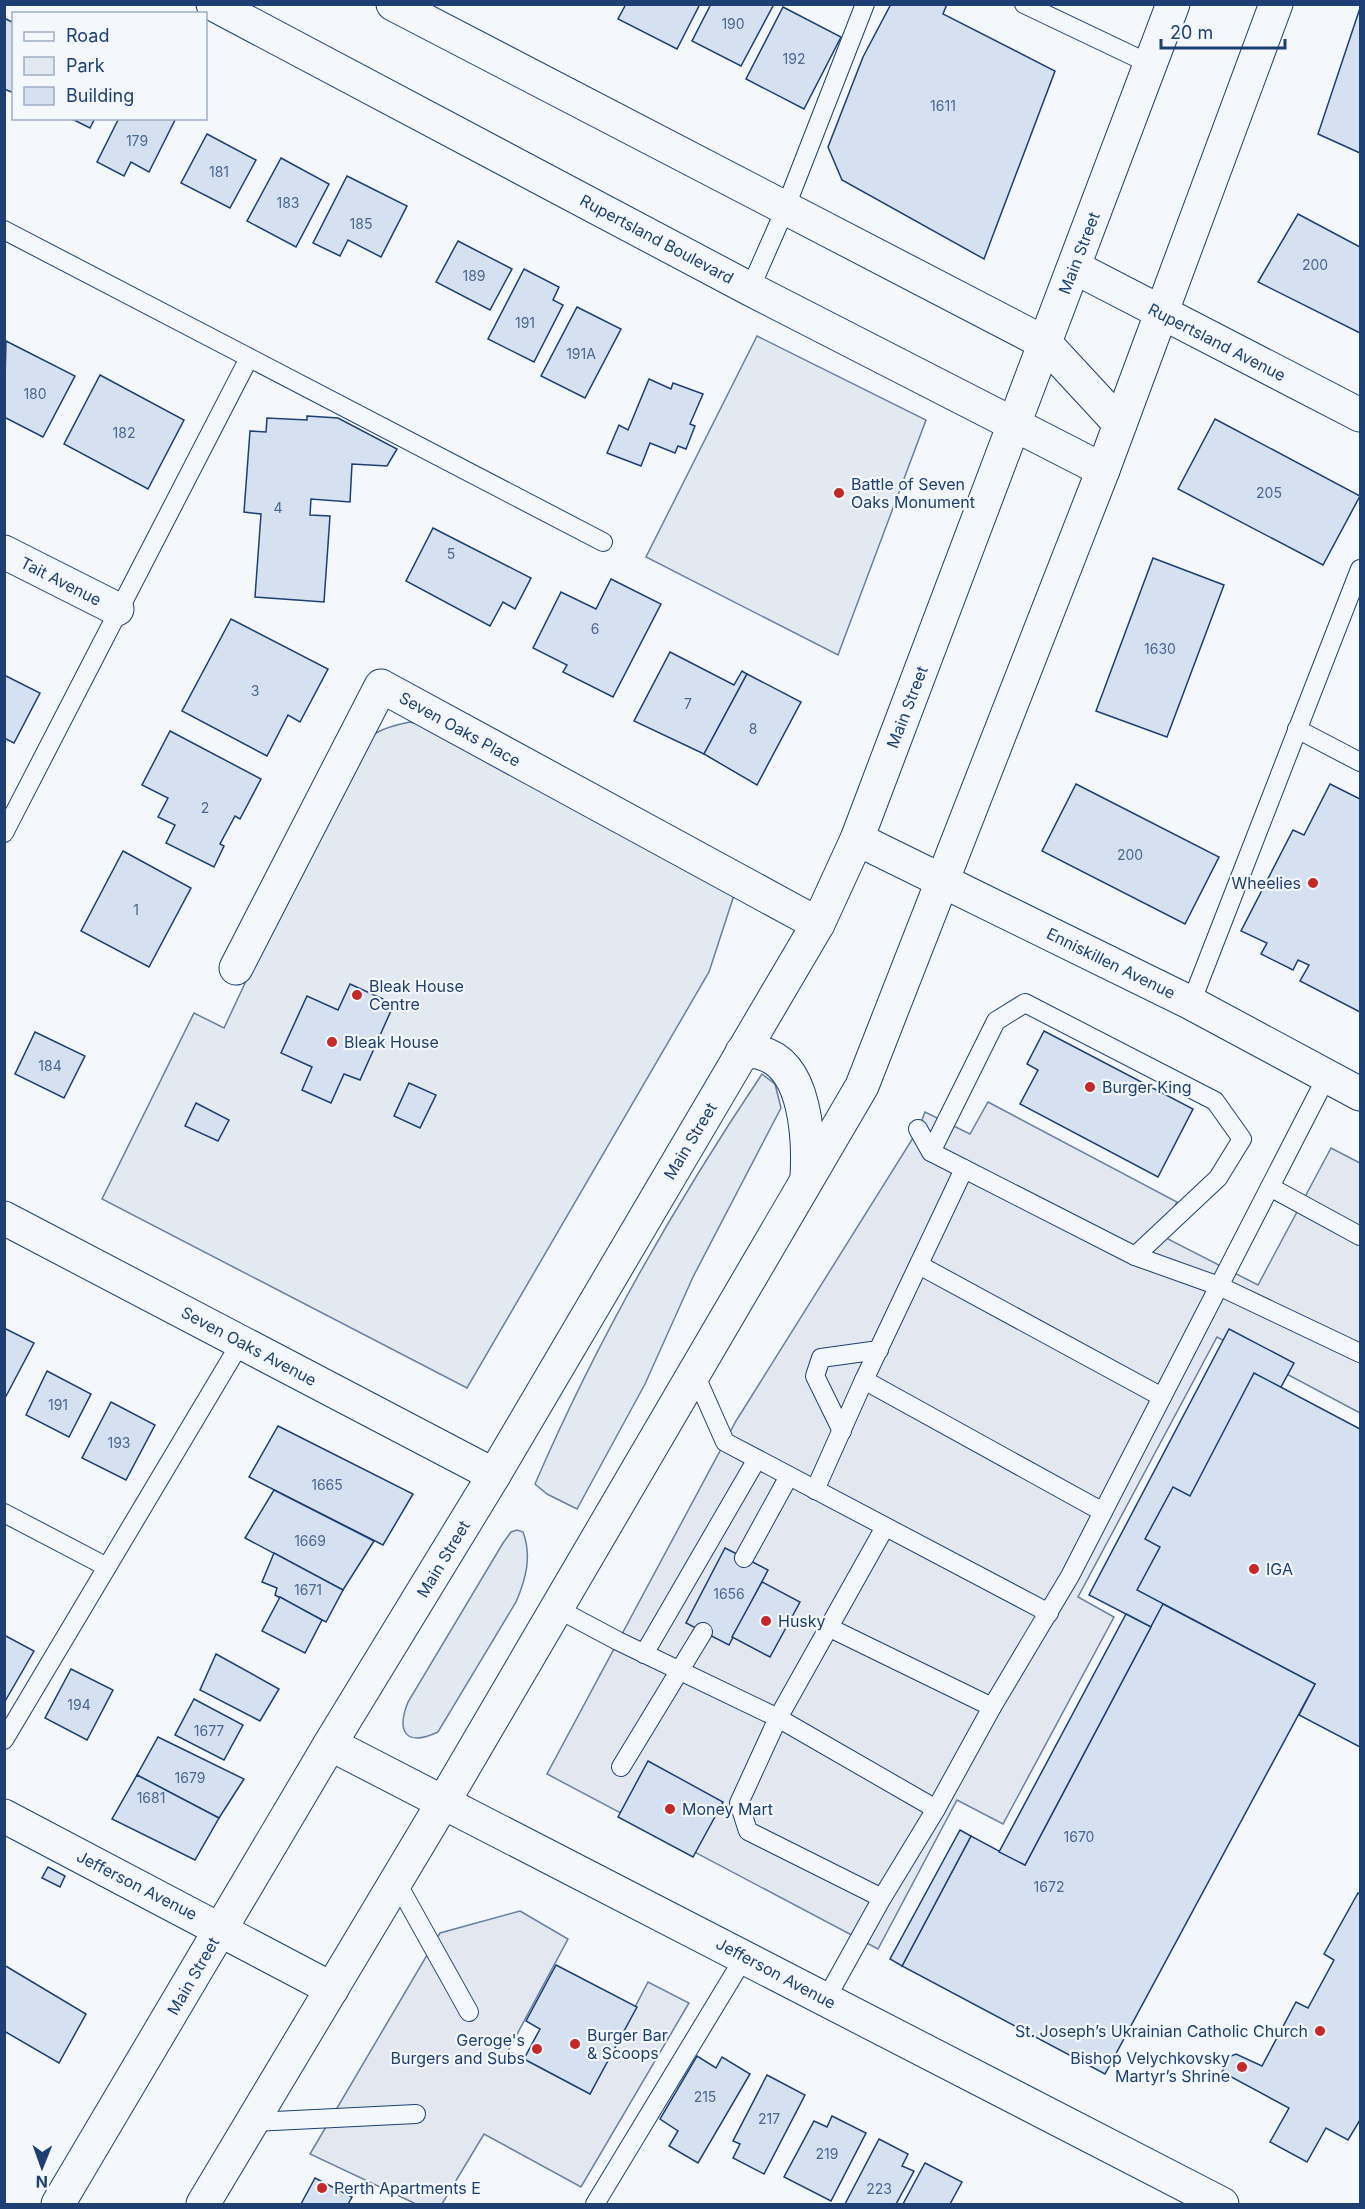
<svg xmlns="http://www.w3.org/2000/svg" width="1365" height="2209" font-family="Inter,sans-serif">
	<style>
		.green { fill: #e3e9f0; stroke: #687fa3; stroke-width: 1.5 }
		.parking { fill: #e3e8f0; stroke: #687fa3; stroke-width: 1.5 }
		.building { fill: #d5e0f0; stroke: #1d3f73; stroke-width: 1.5 }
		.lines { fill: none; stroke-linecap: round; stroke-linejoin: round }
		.lane-casing { stroke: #1d3f73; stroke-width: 20 }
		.street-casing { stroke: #1d3f73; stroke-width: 35 }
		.secondary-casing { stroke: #1d3f73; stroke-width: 35 }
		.primary-casing { stroke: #1d3f73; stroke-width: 35 }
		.lane { stroke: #f4f7fb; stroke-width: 18 }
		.street { stroke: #f4f7fb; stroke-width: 33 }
		.secondary { stroke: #f4f7fb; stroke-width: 33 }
		.primary { stroke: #f4f7fb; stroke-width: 33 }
		.poi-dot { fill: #c62828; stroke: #f4f7fb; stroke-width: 2 }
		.labels { text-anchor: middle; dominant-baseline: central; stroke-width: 4.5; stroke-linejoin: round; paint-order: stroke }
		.number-label { font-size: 14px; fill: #4b6792 }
		.street-label { font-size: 16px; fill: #1d3f73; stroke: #f4f7fb }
		.poi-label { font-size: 16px; fill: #1d3f73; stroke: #f4f7fb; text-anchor: start }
	</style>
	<rect width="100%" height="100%" fill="#f4f7fb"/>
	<g class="green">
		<polygon points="757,336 926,420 838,655 646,557"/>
		<path d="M410 722 434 728 736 889 709 972 467 1388 102 1199 194 1013 224 1028 351 757C370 733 380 728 410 722Z"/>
		<path d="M762 1074 775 1084 781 1108 693 1277 645 1384 577 1509 547 1494 535 1484C597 1340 675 1204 762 1074Z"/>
		<path d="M517 1530 523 1532C532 1556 526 1579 516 1602L438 1732C406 1747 396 1732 408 1702L503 1543 511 1532Z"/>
	</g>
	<g class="parking">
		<polygon points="988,1102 1177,1202 1160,1235 1258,1285 1331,1148 1360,1163 1360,1413 1217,1337 1078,1597 1114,1617 1003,1824 957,1800 878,1949 547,1774 736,1421 918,1130 925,1112 970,1134"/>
		<polygon points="520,1911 568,1939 508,2051 590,2094 648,1982 689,2003 581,2187 484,2134 442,2204 416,2204 310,2154 440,1933"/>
	</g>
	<g class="building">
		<polygon points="626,4 700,4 677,49 618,19"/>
		<polygon points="711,4 774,4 741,66 692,41"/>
		<polygon points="891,4 947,4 943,14 1055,71 984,259 842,180 828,147 863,57"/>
		<polygon points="783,7 841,37 804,109 746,79"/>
		<polygon points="1360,8 1360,153 1318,134"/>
		<polygon points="4,18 14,23 14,93 4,89"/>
		<polygon points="70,118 95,118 90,128"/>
		<polygon points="119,118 176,118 149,172 131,162 124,176 97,162"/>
		<polygon points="207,134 256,160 230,208 181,183"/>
		<polygon points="281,158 329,184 296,247 247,221"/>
		<polygon points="347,176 407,206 381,257 348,240 340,256 313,243"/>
		<polygon points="1298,214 1360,247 1360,333 1258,282"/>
		<polygon points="458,241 512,269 490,310 436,282"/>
		<polygon points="524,269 559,287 553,300 563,305 534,362 488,339"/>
		<polygon points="577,307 621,329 585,398 541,376"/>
		<polygon points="6,341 75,376 43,437 4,417"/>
		<polygon points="100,375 184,420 148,489 64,444"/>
		<polygon points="649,379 671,389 673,383 703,394 690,424 695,426 686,449 678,446 675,453 650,443 641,466 607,453 619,425 628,430"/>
		<polygon points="307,416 338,418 397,449 387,466 352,464 350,502 311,499 310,515 330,516 324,602 255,597 261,514 244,512 250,431 266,432 267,418 307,420"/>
		<polygon points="1215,419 1360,496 1323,565 1178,489"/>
		<polygon points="433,528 531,578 515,609 503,602 490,626 406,581"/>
		<polygon points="1153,558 1224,585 1167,737 1096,711"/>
		<polygon points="611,579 661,604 613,697 563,672 567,665 533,648 561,592 596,609"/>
		<polygon points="231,619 328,669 300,722 288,715 267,756 182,711"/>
		<polygon points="670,652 734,685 742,671 747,674 704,754 634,721"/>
		<polygon points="747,674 801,702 757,785 704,754"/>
		<polygon points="4,675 40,693 14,743 4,738"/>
		<polygon points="170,731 261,779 240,819 235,816 220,844 224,846 214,867 166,843 175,825 158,817 168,798 142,785"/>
		<polygon points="1076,784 1219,857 1185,924 1042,851"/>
		<polygon points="1330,784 1360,799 1360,1012 1300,981 1309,965 1298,960 1293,970 1261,954 1267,943 1241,931 1293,830 1304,835"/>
		<polygon points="123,851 191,888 149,967 81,931"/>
		<polygon points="350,984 394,1004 360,1080 344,1074 331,1103 302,1090 312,1067 281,1053 307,996 338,1010"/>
		<polygon points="1044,1031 1193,1109 1158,1177 1020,1104 1038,1070 1027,1064"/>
		<polygon points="35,1032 85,1056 64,1098 15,1074"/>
		<polygon points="409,1083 436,1095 420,1128 394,1116"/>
		<polygon points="196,1103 229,1120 218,1141 185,1126"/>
		<polygon points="4,1328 34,1343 4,1400"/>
		<polygon points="1229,1329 1294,1363 1151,1627 1089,1595"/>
		<polygon points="47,1371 91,1394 69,1437 26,1415"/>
		<polygon points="1254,1373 1360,1429 1360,1747 1299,1715 1315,1684 1137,1590 1160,1547 1145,1539 1173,1487 1190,1496"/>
		<polygon points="111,1402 155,1425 126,1480 82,1458"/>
		<polygon points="278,1426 413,1494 383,1545 249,1477"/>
		<polygon points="274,1490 374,1541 343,1590 245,1538"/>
		<polygon points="725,1548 768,1570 729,1645 686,1623"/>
		<polygon points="274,1553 343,1590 326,1622 275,1595 277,1588 262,1582"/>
		<polygon points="762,1582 800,1602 770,1657 732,1637"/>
		<polygon points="280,1597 322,1620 305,1653 262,1631"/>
		<polygon points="1163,1604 1315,1684 1105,2074 902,1966 971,1836 1025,1865"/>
		<polygon points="1126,1614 1151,1627 1025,1865 999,1852"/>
		<polygon points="4,1635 34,1651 4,1703"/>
		<polygon points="216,1654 279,1689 260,1721 200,1690"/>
		<polygon points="71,1669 113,1690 87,1740 45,1718"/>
		<polygon points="194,1699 243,1725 224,1760 175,1735"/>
		<polygon points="158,1737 244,1779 219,1818 137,1775"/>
		<polygon points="648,1761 723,1802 693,1857 618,1817"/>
		<polygon points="137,1775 219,1818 195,1860 112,1819"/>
		<polygon points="960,1830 971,1836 902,1966 890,1959"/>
		<polygon points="48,1867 65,1876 60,1887 42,1878"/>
		<polygon points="1358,1893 1360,1894 1360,2120 1348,2140 1326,2128 1307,2162 1270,2142 1289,2108 1222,2072 1231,2056 1236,2054 1262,2066 1296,2002 1308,2008 1334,1960 1324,1954"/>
		<polygon points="4,1965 86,2014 59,2063 4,2031"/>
		<polygon points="556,1965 637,2007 590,2094 524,2059 540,2029 526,2021"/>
		<polygon points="697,2056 716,2068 722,2057 750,2074 698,2163 669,2146 678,2131 660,2119"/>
		<polygon points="767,2075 805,2095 764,2174 733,2158 740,2144 733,2141"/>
		<polygon points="832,2116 866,2133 831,2201 784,2177 814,2121 827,2127"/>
		<polygon points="879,2139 908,2154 902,2166 914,2171 896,2204 845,2204"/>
		<polygon points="925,2163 962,2182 950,2204 903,2204"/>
		<polygon points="315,2178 352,2197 348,2204 301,2204"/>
	</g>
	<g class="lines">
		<defs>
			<g id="lane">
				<polyline points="1024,4 1150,64"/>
				<polyline points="4,230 603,542"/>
				<polyline points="750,289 783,214 865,4"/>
				<polyline points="1297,729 1360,762"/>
				<polyline points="4,833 249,358"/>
				<polyline points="1191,1003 1360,569"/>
				<polyline points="918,1129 931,1152 1135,1256 1219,1286 1360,1353"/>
				<polyline points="931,1152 996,1021 1025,1003 1215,1101 1242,1139 1218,1178 1135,1256"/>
				<polyline points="964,1169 864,1380 1103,1512"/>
				<polyline points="1270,1187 1360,1236"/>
				<polyline points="919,1265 1162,1397"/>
				<polyline points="694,1372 725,1442 1049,1613"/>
				<polyline points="842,1431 815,1376 821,1358 879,1350"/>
				<polyline points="815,1490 864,1380"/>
				<polyline points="4,1513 107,1567"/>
				<polyline points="744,1558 789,1476"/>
				<polyline points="556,1608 618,1641 778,1718 936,1809"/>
				<polyline points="830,1628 992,1707"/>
				<polyline points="644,1654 757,1459"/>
				<polyline points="4,1740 241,1342"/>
				<polyline points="621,1767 703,1632"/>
				<polyline points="396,1881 469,2012"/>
				<polyline points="882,1898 748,1831 739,1803 778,1718 885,1527"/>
				<polyline points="826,1999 882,1898 936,1809 992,1707 1070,1576 1327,1076"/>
				<polyline points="252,2122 416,2114"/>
				<polyline points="595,2204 745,1956"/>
			</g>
			<g id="street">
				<polyline points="213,4 750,289 1103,470"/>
				<polyline points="393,4 1045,343 1120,424"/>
				<polyline points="1074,267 1360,415"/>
				<polyline points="4,552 117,609"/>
				<polyline points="857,839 1191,1003 1360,1094"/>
				<polyline points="236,968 381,686 818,924"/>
				<polyline points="4,1218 494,1475"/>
				<polyline points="4,1816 332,1989"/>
			</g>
			<polyline id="secondary" points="330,1744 1222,2204"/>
			<g id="primary">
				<path d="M742 1052C748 1052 756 1051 761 1053 807 1065 809 1140 807 1177"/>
				<polyline points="58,2204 330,1744 494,1475 818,924 857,839 1173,4"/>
				<polyline points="203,2204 444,1801 862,1086 1103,470 1276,4"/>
			</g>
		</defs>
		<use href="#lane" class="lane-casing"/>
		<use href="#street" class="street-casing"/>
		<use href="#secondary" class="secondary-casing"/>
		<use href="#primary" class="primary-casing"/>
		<use href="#lane" class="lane"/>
		<use href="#street" class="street"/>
		<use href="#secondary" class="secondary"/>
		<use href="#primary" class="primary"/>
	</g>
	<g class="poi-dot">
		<circle cx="839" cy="493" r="6"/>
		<circle cx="1313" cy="883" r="6"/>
		<circle cx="357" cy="995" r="6"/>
		<circle cx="332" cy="1042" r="6"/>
		<circle cx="1090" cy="1087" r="6"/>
		<circle cx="1254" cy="1569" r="6"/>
		<circle cx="766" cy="1621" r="6"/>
		<circle cx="670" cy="1809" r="6"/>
		<circle cx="1320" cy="2031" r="6"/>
		<circle cx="575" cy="2044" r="6"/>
		<circle cx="537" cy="2049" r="6"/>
		<circle cx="1242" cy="2067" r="6"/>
		<circle cx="322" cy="2188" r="6"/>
	</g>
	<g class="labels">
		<g class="number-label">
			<text x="733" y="23">190</text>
			<text x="794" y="58">192</text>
			<text x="943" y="105">1611</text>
			<text x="137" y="140">179</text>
			<text x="219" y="171">181</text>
			<text x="288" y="202">183</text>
			<text x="361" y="223">185</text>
			<text x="1315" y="264">200</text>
			<text x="474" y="275">189</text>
			<text x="525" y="322">191</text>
			<text x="581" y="353">191A</text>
			<text x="35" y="393">180</text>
			<text x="124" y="432">182</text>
			<text x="1269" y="492">205</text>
			<text x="278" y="507">4</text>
			<text x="451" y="553">5</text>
			<text x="595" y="628">6</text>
			<text x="1160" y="648">1630</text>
			<text x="255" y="690">3</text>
			<text x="688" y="703">7</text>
			<text x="753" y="728">8</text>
			<text x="205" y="807">2</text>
			<text x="1130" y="854">200</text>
			<text x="136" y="909">1</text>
			<text x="50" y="1065">184</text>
			<text x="58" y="1404">191</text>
			<text x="119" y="1442">193</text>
			<text x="327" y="1484">1665</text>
			<text x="310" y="1540">1669</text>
			<text x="308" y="1589">1671</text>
			<text x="729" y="1593">1656</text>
			<text x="79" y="1704">194</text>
			<text x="209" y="1730">1677</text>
			<text x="190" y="1777">1679</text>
			<text x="151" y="1797">1681</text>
			<text x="1079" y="1836">1670</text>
			<text x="1049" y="1886">1672</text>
			<text x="705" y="2096">215</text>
			<text x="769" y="2118">217</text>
			<text x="827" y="2153">219</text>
			<text x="879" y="2188">223</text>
		</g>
		<g class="street-label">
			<text transform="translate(657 239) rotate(28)">Rupertsland Boulevard</text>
			<text transform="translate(1079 253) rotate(-69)">Main Street</text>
			<text transform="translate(1217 342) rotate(27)">Rupertsland Avenue</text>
			<text transform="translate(61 581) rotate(27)">Tait Avenue</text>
			<text transform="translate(907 707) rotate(-69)">Main Street</text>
			<text transform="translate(460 729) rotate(29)">Seven Oaks Place</text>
			<text transform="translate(1111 963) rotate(26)">Enniskillen Avenue</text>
			<text transform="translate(690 1141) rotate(-59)">Main Street</text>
			<text transform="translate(249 1346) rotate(28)">Seven Oaks Avenue</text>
			<text transform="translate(443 1559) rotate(-59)">Main Street</text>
			<text transform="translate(137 1885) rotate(27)">Jefferson Avenue</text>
			<text transform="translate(776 1973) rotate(28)">Jefferson Avenue</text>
			<text transform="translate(193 1976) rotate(-60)">Main Street</text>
		</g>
		<g class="poi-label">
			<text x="851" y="484">Battle of Seven<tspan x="851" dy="18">Oaks Monument</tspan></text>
			<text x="1301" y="883" text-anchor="end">Wheelies</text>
			<text x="369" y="986">Bleak House<tspan x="369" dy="18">Centre</tspan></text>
			<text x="344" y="1042">Bleak House</text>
			<text x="1102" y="1087">Burger King</text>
			<text x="1266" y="1569">IGA</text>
			<text x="778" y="1621">Husky</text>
			<text x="682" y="1809">Money Mart</text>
			<text x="1308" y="2031" text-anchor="end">St. Joseph’s Ukrainian Catholic Church</text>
			<text x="587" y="2035">Burger Bar<tspan x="587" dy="18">&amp; Scoops</tspan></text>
			<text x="525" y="2040" text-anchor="end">Geroge's<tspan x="525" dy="18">Burgers and Subs</tspan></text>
			<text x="1230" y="2058" text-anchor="end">Bishop Velychkovsky<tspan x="1230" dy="18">Martyr’s Shrine</tspan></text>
			<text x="334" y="2188">Perth Apartments E</text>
		</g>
	</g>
	<rect width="1365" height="2209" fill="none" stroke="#1d3f73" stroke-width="12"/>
	<rect x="12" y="12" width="195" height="108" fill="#f4f7fb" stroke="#9eadc5" stroke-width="1.5"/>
	<rect x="24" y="32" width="30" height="9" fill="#f4f7fb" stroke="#9eadc5" stroke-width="1.5"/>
	<text x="66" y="42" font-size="18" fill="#1d3f73">Road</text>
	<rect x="24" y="57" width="30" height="18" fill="#e3e9f0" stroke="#9eadc5" stroke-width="1.5"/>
	<text x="66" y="72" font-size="18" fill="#1d3f73">Park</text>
	<rect x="24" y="87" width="30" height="18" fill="#d5e0f0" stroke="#9eadc5" stroke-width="1.5"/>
	<text x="66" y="102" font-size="18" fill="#1d3f73">Building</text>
	<g transform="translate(42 2167) rotate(181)" stroke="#f4f7fb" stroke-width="4.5" paint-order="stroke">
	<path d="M0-4.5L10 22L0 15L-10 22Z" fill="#1d3f73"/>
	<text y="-9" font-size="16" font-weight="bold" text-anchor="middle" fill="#1d3f73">N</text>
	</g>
	<path d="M1161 39v9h124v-9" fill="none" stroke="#1d3f73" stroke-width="3"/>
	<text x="1170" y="39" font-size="18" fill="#1d3f73" stroke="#f4f7fb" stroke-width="4.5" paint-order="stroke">20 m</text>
</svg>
